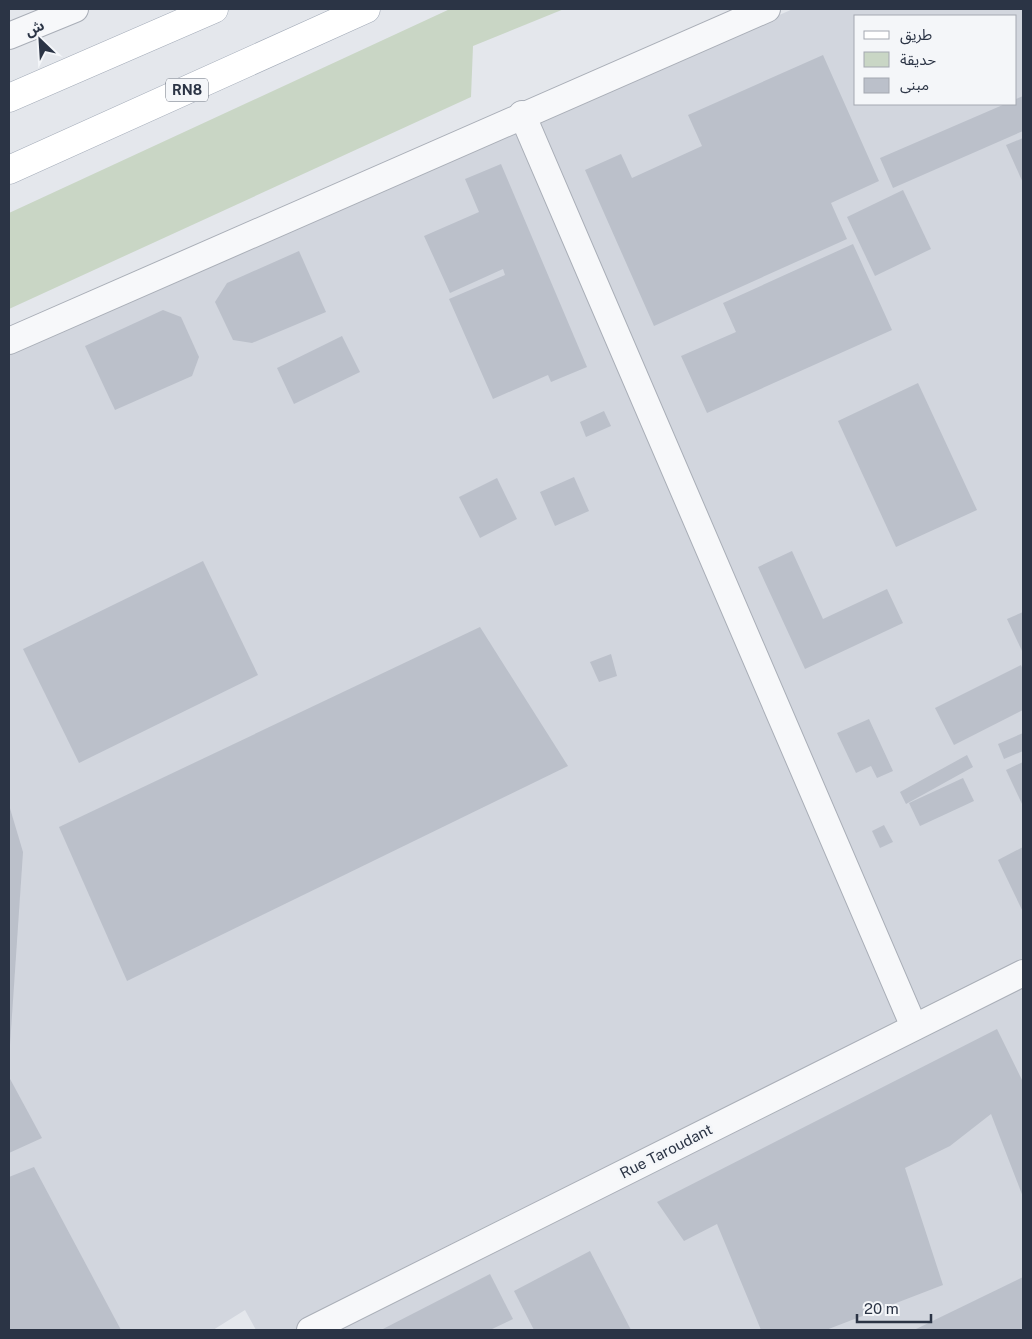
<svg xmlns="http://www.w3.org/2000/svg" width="1032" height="1339" font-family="'Public Sans','Noto Sans Arabic',sans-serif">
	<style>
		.built { fill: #d2d6de; fill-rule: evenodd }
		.green { fill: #c9d6c5 }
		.building { fill: #bbc0ca }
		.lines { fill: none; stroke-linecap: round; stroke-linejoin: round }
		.minor-casing { stroke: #a9aeb7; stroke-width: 28 }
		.major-casing { stroke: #a3abb8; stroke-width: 29 }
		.minor { stroke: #f7f8fa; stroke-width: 26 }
		.major { stroke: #fff; stroke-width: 28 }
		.labels { text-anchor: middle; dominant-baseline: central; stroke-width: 5; stroke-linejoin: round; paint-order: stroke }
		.shield { fill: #f4f6f9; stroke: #676e7b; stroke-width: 1 }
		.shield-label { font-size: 14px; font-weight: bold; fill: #2b3445 }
		.street-label { font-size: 15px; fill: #2b3445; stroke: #f4f6f9 }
	</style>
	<rect width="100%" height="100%" fill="#e4e7ec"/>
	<path class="built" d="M793 9H1023V1330H256L245 1310 213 1330H9V351ZM856 16H1016V104H856Z"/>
	<polygon class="green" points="450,9 564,9 473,46 471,97 9,309 9,213"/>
	<g class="building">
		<polygon points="823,55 879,181 831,203 847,239 654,326 585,170 621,154 632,178 702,146 688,115"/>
		<polygon points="1023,96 1023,131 893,188 880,158 1005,104 1016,104 1016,99"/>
		<polygon points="1023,138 1023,183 1006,145"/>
		<polygon points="501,164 587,367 551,382 548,375 493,399 449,299 505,275 503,269 450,293 424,236 479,212 465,179"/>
		<polygon points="903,190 931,249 875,276 847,217"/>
		<polygon points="853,244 892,330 707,413 681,356 736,332 723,303"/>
		<polygon points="299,251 326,312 252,343 233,340 215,302 227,283"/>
		<polygon points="163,310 181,317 199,357 192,376 115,410 85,346"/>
		<polygon points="342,336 360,372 294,404 277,368"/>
		<polygon points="918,383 977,510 896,547 838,421"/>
		<polygon points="604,411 611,426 586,437 580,422"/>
		<polygon points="574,477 589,511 555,526 540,492"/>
		<polygon points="497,478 517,519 480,538 459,497"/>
		<polygon points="792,551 823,619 887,589 903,623 805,669 758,567"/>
		<polygon points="203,561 258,675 79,763 23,649"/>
		<polygon points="1023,612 1023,653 1007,619"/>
		<polygon points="480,627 568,766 127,981 59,827"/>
		<polygon points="611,654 617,676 599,682 590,662"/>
		<polygon points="1021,665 1023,670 1023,710 954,745 935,708"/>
		<polygon points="869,719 893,771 877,778 871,766 856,773 837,733"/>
		<polygon points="1023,733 1023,751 1004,759 998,744"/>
		<polygon points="967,755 973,767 906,804 900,792"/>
		<polygon points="1023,762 1023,806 1006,770"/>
		<polygon points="963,778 974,801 920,826 909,803"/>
		<polygon points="9,805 23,852 10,1045 9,1045"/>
		<polygon points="884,825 893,842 880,848 872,831"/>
		<polygon points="1023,847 1023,912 998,860"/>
		<polygon points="997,1029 1023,1082 1023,1197 991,1114 950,1146 905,1168 943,1285 826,1330 761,1330 717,1224 684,1241 657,1202"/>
		<polygon points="9,1077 42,1138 9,1153"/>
		<polygon points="34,1167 121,1330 9,1330 9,1177"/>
		<polygon points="590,1251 631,1330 534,1330 514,1291"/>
		<polygon points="490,1274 513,1319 490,1330 381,1330"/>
		<polygon points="1023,1277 1023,1330 914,1330"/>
	</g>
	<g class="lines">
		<defs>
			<g id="minor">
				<polyline points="9,36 75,9"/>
				<polyline points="522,114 914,1027"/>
				<polyline points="9,341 767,9"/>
				<polyline points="310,1330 1023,973"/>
			</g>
			<g id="major">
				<polyline points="9,98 214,9"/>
				<polyline points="9,170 366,9"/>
			</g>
		</defs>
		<use href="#minor" class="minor-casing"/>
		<use href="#major" class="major-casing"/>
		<use href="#minor" class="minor"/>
		<use href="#major" class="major"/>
	</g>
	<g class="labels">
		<rect class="shield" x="166" y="78.5" width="42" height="23" rx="4"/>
		<g class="shield-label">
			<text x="187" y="90">RN8</text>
		</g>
		<g class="street-label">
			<text transform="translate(666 1151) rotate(-27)">Rue Taroudant</text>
		</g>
	</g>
	<rect width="1032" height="1339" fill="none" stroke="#2b3445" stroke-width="20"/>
	<rect x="854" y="15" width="162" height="90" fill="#f4f6f9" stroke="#a4a8b1"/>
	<rect x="864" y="31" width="25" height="8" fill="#ffffff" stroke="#a4a8b1"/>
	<text x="900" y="40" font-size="15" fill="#2b3445">طريق</text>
	<rect x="864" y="52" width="25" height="15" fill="#c9d6c5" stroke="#a4a8b1"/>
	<text x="900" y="65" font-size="15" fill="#2b3445">حديقة</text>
	<rect x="864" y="78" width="25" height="15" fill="#bbc0ca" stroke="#a4a8b1"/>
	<text x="900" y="90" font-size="15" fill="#2b3445">مبنى</text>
	<g transform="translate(40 40) rotate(335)" stroke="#f4f6f9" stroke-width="4" paint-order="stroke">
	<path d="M0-4L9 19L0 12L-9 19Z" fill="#2b3445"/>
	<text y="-8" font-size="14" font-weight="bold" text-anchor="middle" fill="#2b3445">ش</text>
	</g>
	<path d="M857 1314v8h74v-8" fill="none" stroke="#2b3445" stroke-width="2.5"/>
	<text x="864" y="1314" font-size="15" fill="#2b3445" stroke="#f4f6f9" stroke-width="4" paint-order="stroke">20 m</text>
</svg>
